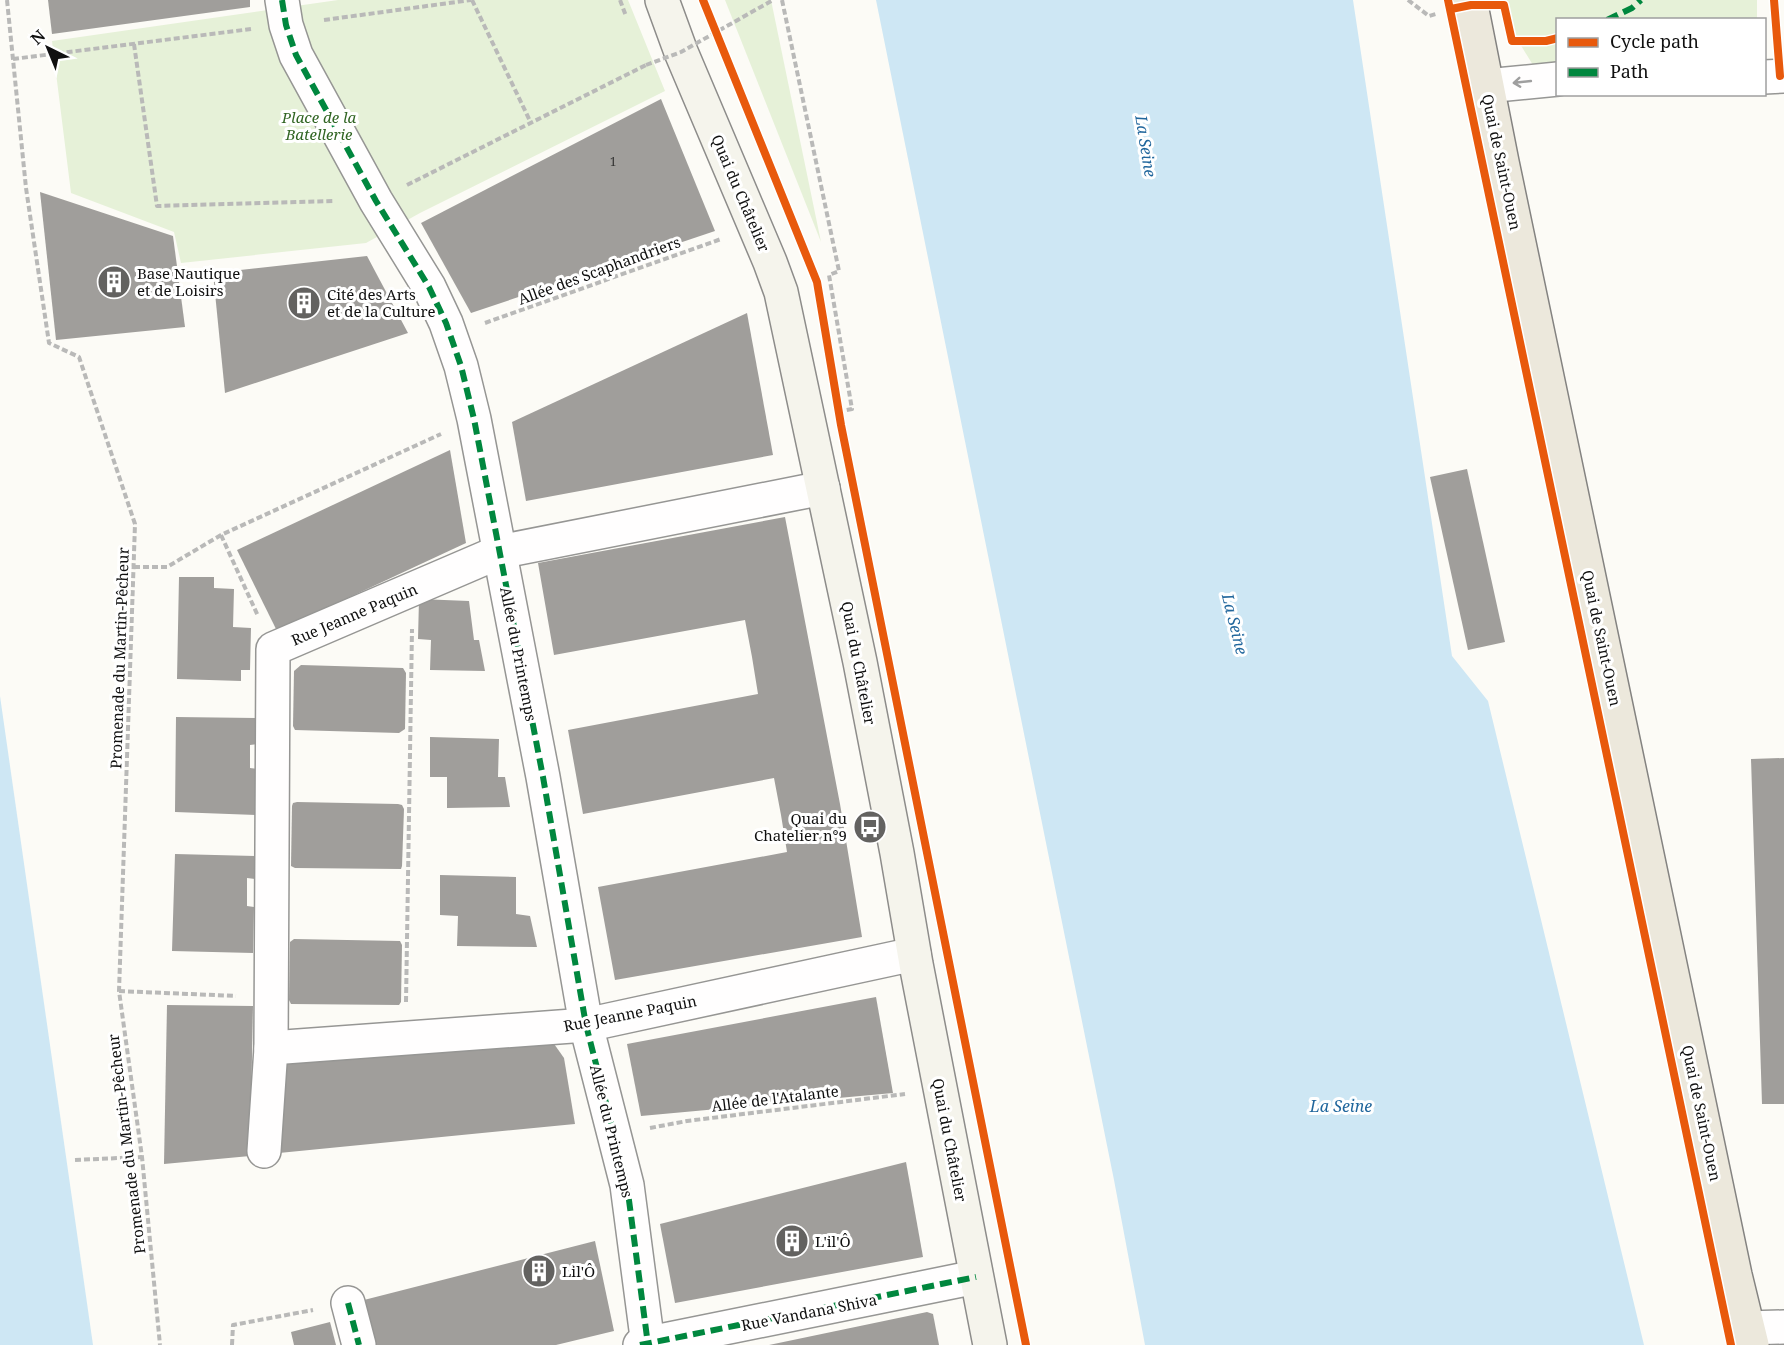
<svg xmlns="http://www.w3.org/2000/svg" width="1784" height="1345" font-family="'Noto Serif',serif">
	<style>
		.green { fill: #e6f1d8 }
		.water { fill: #cee7f4 }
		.building { fill: #a09e9b }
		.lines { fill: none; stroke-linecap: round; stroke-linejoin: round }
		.street-casing { stroke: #969694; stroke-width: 36 }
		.secondary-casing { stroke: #8d8c8a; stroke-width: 36 }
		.primary-casing { stroke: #848381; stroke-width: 36 }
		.path { stroke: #b9b9b8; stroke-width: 4; stroke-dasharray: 6 3; stroke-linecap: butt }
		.street { stroke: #fffefe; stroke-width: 33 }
		.secondary { stroke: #f5f4ec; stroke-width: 33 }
		.primary { stroke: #ece8dc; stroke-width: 33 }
		.path-bridge { stroke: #b9b9b8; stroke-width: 4; stroke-dasharray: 6 3; stroke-linecap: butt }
		.quiet { stroke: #00873e; stroke-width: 6; stroke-dasharray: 12 6; stroke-linecap: butt }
		.cycleway-casing { stroke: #fff; stroke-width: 11 }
		.cycleway { stroke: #e8590c; stroke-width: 8 }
		.oneway { stroke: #9f9f9f }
		.labels { text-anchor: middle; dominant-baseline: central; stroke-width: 6; stroke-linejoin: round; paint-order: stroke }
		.number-label { font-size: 12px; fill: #343433 }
		.park-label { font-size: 15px; font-style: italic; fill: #316523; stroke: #fff }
		.street-label { font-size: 15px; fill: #101010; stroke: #fff }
		.poi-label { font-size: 15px; fill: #101010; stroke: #fff; text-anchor: start }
		.water-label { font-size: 16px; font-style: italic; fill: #20669c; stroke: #fff }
	</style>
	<rect width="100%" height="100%" fill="#fcfbf6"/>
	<g class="green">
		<polygon points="338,0 628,0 665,91 420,213 366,243 181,263 174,232 71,193 52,41"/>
		<polygon points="725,0 771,0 821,242"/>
		<polygon points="1493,0 1757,0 1757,19 1558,20 1557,64 1533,65"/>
	</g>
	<g class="water">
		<polygon points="876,0 1353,0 1452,656 1488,701 1644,1345 1145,1345 1114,1180"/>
		<polygon points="0,696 93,1345 0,1345"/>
	</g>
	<g class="building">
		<polygon points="48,0 250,0 250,7 52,34"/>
		<polygon points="661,99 715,231 471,313 421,223"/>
		<polygon points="40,192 173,236 185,327 56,340"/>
		<polygon points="367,256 408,333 225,393 213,273"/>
		<polygon points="747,313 773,455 526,501 512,422"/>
		<polygon points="450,450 466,543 277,631 237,550"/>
		<polygon points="1467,469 1505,642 1468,650 1430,477"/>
		<polygon points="785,517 840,804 862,937 615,980 598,887 787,852 781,815 774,778 583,814 568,730 758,694 752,657 745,620 554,655 538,563"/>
		<polygon points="179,577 214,577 214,588 234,589 233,627 251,628 250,670 241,670 241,681 177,679"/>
		<polygon points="419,599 469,601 474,640 479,640 485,671 430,670 431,640 418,639"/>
		<polygon points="301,665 403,668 406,673 405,729 399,733 295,730 293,726 294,671"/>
		<polygon points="176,717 257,718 258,744 250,745 250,768 257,769 256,815 175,812"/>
		<polygon points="430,737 499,739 498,777 505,777 510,807 447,808 447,777 430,777"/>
		<polygon points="1784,758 1784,1104 1762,1104 1751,759"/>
		<polygon points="297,802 398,804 402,805 404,809 402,866 401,869 295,868 291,866 292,806 293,803"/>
		<polygon points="175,854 255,856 255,879 247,878 247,906 254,907 253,953 172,951"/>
		<polygon points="440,875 516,877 516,914 530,916 537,947 457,946 458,916 440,915"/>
		<polygon points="294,939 400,941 402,945 401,1002 399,1005 291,1004 289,1000 290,942"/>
		<polygon points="876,997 893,1093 641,1116 627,1044"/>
		<polygon points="167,1005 253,1006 250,1156 164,1164"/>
		<polygon points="552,1041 564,1058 575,1124 279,1153 280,1060"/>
		<polygon points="906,1162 923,1257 675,1303 660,1224"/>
		<polygon points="595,1241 614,1331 556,1345 371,1345 360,1301"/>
		<polygon points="927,1312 933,1314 939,1345 769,1345"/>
		<polygon points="330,1322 336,1345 294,1345 291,1332"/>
	</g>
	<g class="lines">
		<defs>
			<g id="street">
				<polyline points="282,0 286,25 296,55 376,201 429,287 446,323 461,366 474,419 543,777 586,1025 627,1185 648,1345"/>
				<polyline points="1764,77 1784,76"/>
				<polyline points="1486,86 1558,79"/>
				<polyline points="271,1048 586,1025 914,954"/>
				<polyline points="264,1151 271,1048 273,649 499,552 823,488"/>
				<polyline points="348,1303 359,1345"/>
				<polyline points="1747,1328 1784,1327"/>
				<polyline points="640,1345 976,1277"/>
			</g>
			<polyline id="secondary" points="662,0 681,52 770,262 781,292 860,662 897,853 916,964 990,1345"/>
			<polyline id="primary" points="1470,0 1502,162 1735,1275 1752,1345"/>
		</defs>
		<use href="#street" class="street-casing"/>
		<use href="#secondary" class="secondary-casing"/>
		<use href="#primary" class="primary-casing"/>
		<g class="path">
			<polyline points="7,0 26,188 49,343 79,357 135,524 119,991 142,1157 160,1345"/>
			<polyline points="472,0 531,123"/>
			<polyline points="620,0 626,16"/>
			<polyline points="782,0 839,271 829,275 852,409 842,411"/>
			<polyline points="1408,0 1429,16 1436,14"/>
			<polyline points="324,20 471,0"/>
			<polyline points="134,44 157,206 334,201"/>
			<polyline points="13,59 251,29"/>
			<polyline points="407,185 646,65"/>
			<polyline points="485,323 721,239"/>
			<polyline points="221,535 258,616"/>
			<polyline points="134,567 167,567 221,535 441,434"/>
			<polyline points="119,991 236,996"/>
			<polyline points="406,1002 412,629"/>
			<polyline points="650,1128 687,1121 905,1094"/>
			<polyline points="75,1160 142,1157"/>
			<polyline points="232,1345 233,1325 313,1310"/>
		</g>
		<use href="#street" class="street"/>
		<use href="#secondary" class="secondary"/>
		<use href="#primary" class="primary"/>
		<polyline class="path-bridge" points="646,65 681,52 773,0"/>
		<g class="quiet">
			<polyline points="282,0 286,25 296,55 376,201 429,287 446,323 461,366 474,419 543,777 586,1025 627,1185 648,1345"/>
			<polyline points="1607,20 1632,8 1641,0"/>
			<polyline points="348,1303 359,1345"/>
			<polyline points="640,1345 976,1277"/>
		</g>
		<defs>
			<g id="cycleway">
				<polyline points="703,0 817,282 841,425 1026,1345"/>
				<polyline points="1448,0 1731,1345"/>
				<polyline points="1774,0 1780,76"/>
				<polyline points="1451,9 1471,5 1504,5 1512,41 1546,41 1558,38"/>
			</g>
		</defs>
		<use href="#cycleway" class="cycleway-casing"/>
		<use href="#cycleway" class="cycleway"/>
	</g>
	<defs><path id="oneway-shaft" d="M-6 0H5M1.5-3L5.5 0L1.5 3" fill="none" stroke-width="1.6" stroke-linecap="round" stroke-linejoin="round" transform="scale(1.5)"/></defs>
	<use class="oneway" href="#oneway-shaft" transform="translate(1522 82) rotate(174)"/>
	<defs>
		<symbol id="building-disc" viewBox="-11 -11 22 22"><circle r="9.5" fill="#636260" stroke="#fff"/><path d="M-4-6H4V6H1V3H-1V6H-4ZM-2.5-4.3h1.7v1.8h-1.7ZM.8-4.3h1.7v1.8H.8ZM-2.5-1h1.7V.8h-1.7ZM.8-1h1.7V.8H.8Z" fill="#fff"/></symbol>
		<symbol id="bus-disc" viewBox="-11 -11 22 22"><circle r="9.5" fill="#636260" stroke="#fff"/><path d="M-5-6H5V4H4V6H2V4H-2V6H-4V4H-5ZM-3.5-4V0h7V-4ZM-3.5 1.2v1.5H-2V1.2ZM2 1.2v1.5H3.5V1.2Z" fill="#fff"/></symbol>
	</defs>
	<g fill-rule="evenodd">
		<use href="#building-disc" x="95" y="263" width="38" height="38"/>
		<use href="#building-disc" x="285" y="284" width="38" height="38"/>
		<use href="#bus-disc" x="851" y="808" width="38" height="38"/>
		<use href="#building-disc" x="773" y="1222" width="38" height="38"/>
		<use href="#building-disc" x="520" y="1252" width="38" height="38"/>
	</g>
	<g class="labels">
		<g class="number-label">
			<text x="613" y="161">1</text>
		</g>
		<g class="park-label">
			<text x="319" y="117">Place de la<tspan x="319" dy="17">Batellerie</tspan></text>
		</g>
		<g class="street-label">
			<text transform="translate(1502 162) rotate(78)">Quai de Saint-Ouen</text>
			<text transform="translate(741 193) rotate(67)">Quai du Châtelier</text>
			<text transform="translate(599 270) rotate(-20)">Allée des Scaphandriers</text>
			<text transform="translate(354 614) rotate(-23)">Rue Jeanne Paquin</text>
			<text transform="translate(1602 638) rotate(78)">Quai de Saint-Ouen</text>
			<text transform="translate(519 654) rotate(79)">Allée du Printemps</text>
			<text transform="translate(119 658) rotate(-88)">Promenade du Martin-Pêcheur</text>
			<text transform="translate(859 663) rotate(79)">Quai du Châtelier</text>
			<text transform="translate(630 1013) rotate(-11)">Rue Jeanne Paquin</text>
			<text transform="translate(775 1098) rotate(-7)">Allée de l'Atalante</text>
			<text transform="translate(1702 1113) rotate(78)">Quai de Saint-Ouen</text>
			<text transform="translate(612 1131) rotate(76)">Allée du Printemps</text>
			<text transform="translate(950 1140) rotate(79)">Quai du Châtelier</text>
			<text transform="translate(126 1144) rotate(-97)">Promenade du Martin-Pêcheur</text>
			<text transform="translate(809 1312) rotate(-11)">Rue Vandana Shiva</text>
		</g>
		<g class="poi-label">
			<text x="137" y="273">Base Nautique<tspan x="137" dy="17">et de Loisirs</tspan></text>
			<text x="327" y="294">Cité des Arts<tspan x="327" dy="17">et de la Culture</tspan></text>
			<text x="847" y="818" text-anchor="end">Quai du<tspan x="847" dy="17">Chatelier n°9</tspan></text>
			<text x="815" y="1241">L'il'Ô</text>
			<text x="562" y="1271">Lil'Ô</text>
		</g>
		<g class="water-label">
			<text transform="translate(1146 146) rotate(81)">La Seine</text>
			<text transform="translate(1235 624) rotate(76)">La Seine</text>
			<text x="1341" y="1106">La Seine</text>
		</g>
	</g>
	<rect x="1556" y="18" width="210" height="78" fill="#ffffff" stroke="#9f9f9f" stroke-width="1.5"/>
	<rect x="1568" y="38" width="30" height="9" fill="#e8590c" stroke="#9f9f9f" stroke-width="1.5"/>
	<text x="1610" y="48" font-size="18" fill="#101010">Cycle path</text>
	<rect x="1568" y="68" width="30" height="9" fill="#00873e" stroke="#9f9f9f" stroke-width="1.5"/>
	<text x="1610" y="78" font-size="18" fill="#101010">Path</text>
	<g transform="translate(48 48) rotate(317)" stroke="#ffffff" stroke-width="4.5" paint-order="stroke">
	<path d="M0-4.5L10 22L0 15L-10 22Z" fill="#101010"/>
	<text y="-9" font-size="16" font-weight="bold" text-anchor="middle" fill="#101010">N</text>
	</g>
</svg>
